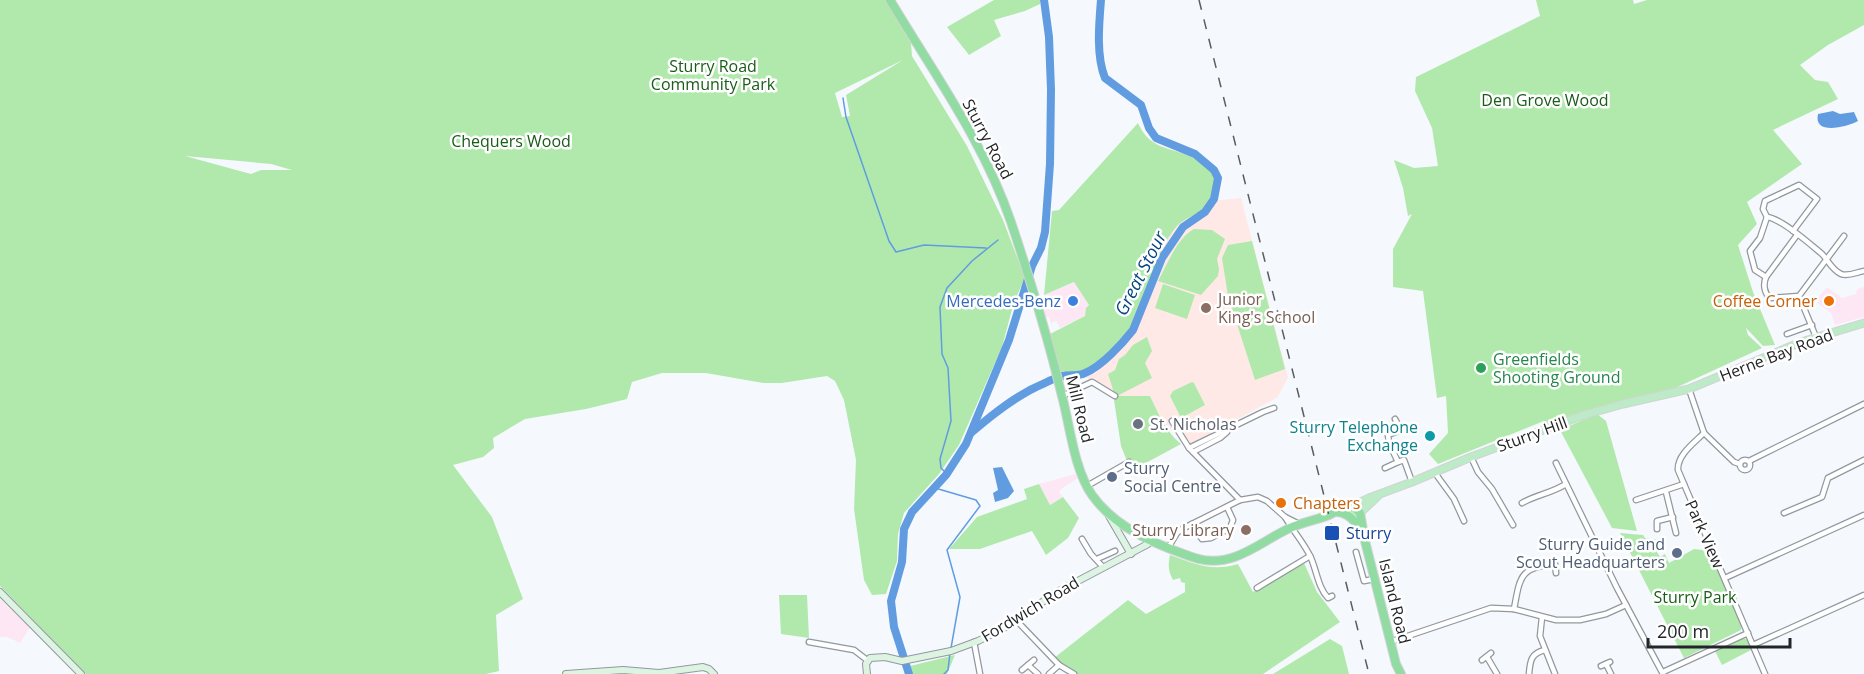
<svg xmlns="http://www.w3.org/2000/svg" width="1864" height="674" font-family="'Open Sans',sans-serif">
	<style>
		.commercial { fill: #fee7f4 }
		.education { fill: #ffe9e7 }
		.green { fill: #b1e9ad; fill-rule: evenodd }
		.water { fill: #619ce1 }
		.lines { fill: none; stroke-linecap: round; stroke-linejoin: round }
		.stream { stroke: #619ce1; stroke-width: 1.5 }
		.river { stroke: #619ce1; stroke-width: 8 }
		.street-casing { stroke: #92989f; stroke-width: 7 }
		.secondary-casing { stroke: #92989f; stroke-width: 8 }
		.primary-casing { stroke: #d3d3d4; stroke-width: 9 }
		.highway-casing { stroke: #d3d3d4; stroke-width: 10 }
		.street { stroke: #fff; stroke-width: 4.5 }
		.secondary { stroke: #def4e3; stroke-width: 6 }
		.primary { stroke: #bdeac7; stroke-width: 7 }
		.highway { stroke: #91dca2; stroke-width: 8 }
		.rail { stroke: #5a5d60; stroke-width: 1.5; stroke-dasharray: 10 10; stroke-linecap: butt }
		.shop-dot { fill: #3f7fe0; stroke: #fff; stroke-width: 2 }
		.food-dot { fill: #e8710a; stroke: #fff; stroke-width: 2 }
		.education-dot { fill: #8d6e63; stroke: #fff; stroke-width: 2 }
		.leisure-dot { fill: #2e9e5b; stroke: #fff; stroke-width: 2 }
		.worship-dot { fill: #6b7280; stroke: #fff; stroke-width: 2 }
		.culture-dot { fill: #0f9aa8; stroke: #fff; stroke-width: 2 }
		.service-dot { fill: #5c6f8a; stroke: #fff; stroke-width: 2 }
		.transit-dot { fill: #1a4fb4; stroke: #fff; stroke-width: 2 }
		.labels { text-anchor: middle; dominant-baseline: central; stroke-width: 5; stroke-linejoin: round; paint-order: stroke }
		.park-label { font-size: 16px; fill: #195c18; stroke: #fff }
		.street-label { font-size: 16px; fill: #232528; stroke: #fff }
		.education-label { font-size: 16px; fill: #785e54; stroke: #fff; text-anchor: start }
		.shop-label { font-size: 16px; fill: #366cbe; stroke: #fff; text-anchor: end }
		.food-label { font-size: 16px; fill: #c56008; stroke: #fff; text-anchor: end }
		.leisure-label { font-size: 16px; fill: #27864d; stroke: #fff; text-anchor: start }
		.worship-label { font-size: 16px; fill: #5b616d; stroke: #fff; text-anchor: start }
		.culture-label { font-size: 16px; fill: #0d838f; stroke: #fff; text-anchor: end }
		.service-label { font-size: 16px; fill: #4e5e75; stroke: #fff; text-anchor: start }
		.transit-label { font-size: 16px; fill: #164399; stroke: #fff; text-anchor: start }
		.water-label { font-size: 18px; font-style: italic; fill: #064786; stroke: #fff }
	</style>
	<rect width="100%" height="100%" fill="#f5f9fe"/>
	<g class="commercial">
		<polygon points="1075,282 1089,305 1085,316 1060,328 1056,321 1051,323 1049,317 1042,317 1044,295"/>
		<polygon points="1827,287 1842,298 1856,294 1857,289 1864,287 1864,317 1835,325 1831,313 1815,301"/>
		<polygon points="1075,474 1078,478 1061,489 1059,492 1063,497 1050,505 1039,484"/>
		<polygon points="0,599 31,626 20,643 7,637 0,637"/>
	</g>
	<polygon class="education" points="1138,123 1145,136 1159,145 1194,157 1212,171 1216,184 1211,201 1241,198 1288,377 1278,397 1191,445 1164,425 1150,396 1115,396 1113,391 1086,378 1126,343 1134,332 1163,249 1158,246"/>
	<g class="green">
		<path d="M0 0H885L911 43 912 56 967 146 1003 220 1025 278 1014 302 1002 347 959 445 939 474 904 513 898 534 897 561 886 594 872 595 864 580 854 509 856 460 844 400 835 381 827 376 782 383H763L706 373H662L632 382 627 399 586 409 525 419 493 438 494 448 483 457 453 465 492 517 523 599 496 615 499 671 486 674H86L0 586ZM903 60 846 95 850 116 842 117 835 93ZM185 156 271 164 292 170H261L251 174Z"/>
		<polygon points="994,0 1040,0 1040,4 1025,11 994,20 1001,36 969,55 947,27"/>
		<polygon points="1536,0 1633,0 1634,4 1647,0 1864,0 1864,25 1828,45 1800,65 1815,80 1828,82 1838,99 1773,130 1802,164 1747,202 1757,224 1738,245 1753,292 1775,345 1763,346 1746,328 1748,335 1762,348 1671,390 1543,426 1544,421 1438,464 1429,454 1448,433 1446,396 1437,398 1423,291 1393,287 1393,249 1412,214 1408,216 1403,188 1394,160 1414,168 1438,166 1432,128 1415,91 1416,77 1540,16"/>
		<path d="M1138 123C1143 134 1149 141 1160 146 1179 154 1223 159 1214 190 1213 194 1212 199 1210 203 1201 213 1189 216 1179 224 1173 229 1169 239 1162 245L1159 244 1158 246 1163 249 1132 327C1121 343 1096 368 1078 373 1072 375 1066 373 1059 374L1048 335 1085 316 1086 308 1089 305 1074 282 1044 295 1052 211 1059 210Z"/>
		<path d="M1194 229 1212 230 1225 239 1217 259 1219 269 1218 276 1201 295 1158 281C1167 265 1177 238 1194 229Z"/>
		<polygon points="1252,241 1285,369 1255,380 1228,296 1222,258 1228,245"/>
		<polygon points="1163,284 1195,295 1187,319 1155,308"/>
		<path d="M1147 337 1152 351 1145 363 1152 378 1117 396H1150C1159 414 1165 431 1181 444L1131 471 1121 446 1114 400 1115 396 1108 374 1115 370 1119 359 1125 355 1133 345Z"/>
		<polygon points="1192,382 1194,383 1205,405 1181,418 1170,396 1173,391"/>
		<polygon points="1597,414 1606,421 1637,531 1612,528 1560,430"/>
		<polygon points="1039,484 1050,505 1063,497 1079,518 1068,538 1046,555 1032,531 980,549 949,549 977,517 1027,499 1024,489"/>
		<polygon points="1620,533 1643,535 1645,538 1659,540 1657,552 1660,557 1665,554 1669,563 1694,549 1711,551 1742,623 1741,630 1684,658"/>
		<path d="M1170 555C1195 564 1212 572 1238 564L1253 592 1304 563 1317 592 1340 622 1263 674H1070L1054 658 1128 600 1146 614 1185 592V583L1181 582 1180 578 1173 580C1168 571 1168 565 1170 555Z"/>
		<polygon points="779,595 807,595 809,638 781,634"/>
		<polygon points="1743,638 1748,640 1753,649 1722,665 1715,651"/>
		<polygon points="1330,639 1342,646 1349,674 1273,674"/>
		<polygon points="955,655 947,674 913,674 910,666"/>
	</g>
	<g class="water">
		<path d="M1833 111 1840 114 1854 112 1858 121C1847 127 1813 136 1818 114Z"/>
		<polygon points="1002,467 1014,491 1008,498 995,502 993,493 998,490 993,468"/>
	</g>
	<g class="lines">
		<g class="stream">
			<polyline points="843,98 846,117 889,241 896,252 924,245 986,248"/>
			<polyline points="947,474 941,468 940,459 951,421 948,368 942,354 940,307 947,288 972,261 998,240"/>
			<polyline points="935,488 976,500 980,506 947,550 960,597 951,648"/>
			<polyline points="944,674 948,670 950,653"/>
		</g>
		<g class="river">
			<path d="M972 432C994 413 1018 394 1045 383 1051 380 1057 377 1063 376 1070 374 1078 377 1085 373 1102 366 1122 344 1133 330L1162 258 1183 227 1205 212 1214 199 1218 178 1214 170 1195 154 1156 138 1149 128 1141 105 1105 78C1096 56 1099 24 1101 0"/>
			<polyline points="909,674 894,627 891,601 902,562 904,529 912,512 946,475 966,444 1009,340 1032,266 1041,248 1045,232 1050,164 1051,90 1049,37 1044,0"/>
		</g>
		<defs>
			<g id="street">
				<path d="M1767 217C1782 219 1810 244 1822 254 1828 260 1832 270 1841 274 1848 277 1857 272 1864 271"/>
				<polyline points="1767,217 1763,209 1765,201 1799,185 1817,199 1793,231"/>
				<path d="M1797 235 1766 277C1763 284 1764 293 1770 298L1799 296"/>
				<polyline points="1766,277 1755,270 1750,251 1760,238 1767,217"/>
				<polyline points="1787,334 1812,325"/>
				<polyline points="1816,337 1799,296 1844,236"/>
				<polyline points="1689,389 1704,433 1734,462 1740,464"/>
				<polyline points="1062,396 1092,382 1115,396"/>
				<polyline points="1395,419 1401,430 1388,435 1389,443 1398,462 1404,460 1412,482"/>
				<polyline points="1172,421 1189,448 1240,500"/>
				<path d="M1704 433C1694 443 1677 455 1678 470L1765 674"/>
				<polyline points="1189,448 1263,412 1274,408"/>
				<polyline points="1193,452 1220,438 1227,432"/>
				<polyline points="1471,457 1478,472 1492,489 1513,525"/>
				<circle cx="1745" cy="465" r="5"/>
				<polyline points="1749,461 1864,404"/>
				<polyline points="1556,463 1617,588 1663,674"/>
				<polyline points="1385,468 1398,462"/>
				<polyline points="1435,473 1454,499 1464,521"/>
				<polyline points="1087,486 1129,462"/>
				<polyline points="1666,492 1676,533"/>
				<polyline points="1636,500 1684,484"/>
				<path d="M1522 503C1536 495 1552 493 1566 484"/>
				<polyline points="1784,513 1822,497 1828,478 1864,460"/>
				<path d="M1285 517C1293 531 1305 544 1311 558 1317 572 1318 587 1328 598L1332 596"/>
				<polyline points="1192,524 1202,539 1211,538 1230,528 1233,520 1227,507"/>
				<polyline points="1657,529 1657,521 1673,517"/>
				<polyline points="1082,539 1091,554 1103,567"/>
				<polyline points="1168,548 1177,533 1182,529 1240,500 1258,497 1267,501 1285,517 1299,524"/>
				<polyline points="1356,552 1364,581 1374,579"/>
				<polyline points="1097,559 1115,551"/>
				<polyline points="1725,578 1864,515"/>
				<polyline points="1257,588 1310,556"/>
				<path d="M1514 609C1520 578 1519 567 1555 564L1556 573"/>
				<polyline points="1542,617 1540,636 1555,674"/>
				<polyline points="1016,620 1059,665 1074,674"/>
				<polyline points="809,642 854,650 867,660"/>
				<polyline points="974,642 980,674"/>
				<polyline points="1390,642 1491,608 1514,609 1556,620 1580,620 1606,614 1626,605"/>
				<polyline points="1753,645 1864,595"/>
				<polyline points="1487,657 1497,674"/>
				<polyline points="1482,660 1491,653"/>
				<polyline points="1606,664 1611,674"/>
				<polyline points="1028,665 1038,674"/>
				<polyline points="1601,666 1610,662"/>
				<polyline points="1022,670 1034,660"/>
				<polyline points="1663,672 1748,633"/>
				<polyline points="1049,674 1059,665"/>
				<path d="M1529 674C1530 661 1531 653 1545 650"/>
			</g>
			<g id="secondary">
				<polyline points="1109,516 1131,554"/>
				<polyline points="0,592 81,674"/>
				<polyline points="566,674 623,670 659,673 703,667 709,669 714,674"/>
				<polyline points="867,674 866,664 870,658 885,657 902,661 951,651 978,641 1004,628 1057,592 1148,544 1150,540"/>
			</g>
			<g id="primary">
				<polyline points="1352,511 1358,503 1369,498 1412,482 1471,457 1584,415 1623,404 1689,389 1801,342 1864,323"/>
				<polyline points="1351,518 1360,513 1378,496"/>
			</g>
			<g id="highway">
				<path d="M890 0C933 72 984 142 1011 222 1030 279 1048 338 1062 396 1070 426 1074 469 1092 495 1112 523 1142 538 1173 550 1182 553 1190 557 1199 559 1234 568 1261 541 1290 528 1303 522 1316 520 1329 515 1337 511 1344 505 1354 507L1360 513 1365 541 1396 664 1401 674"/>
				<path d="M1335 512C1349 512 1356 522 1363 534"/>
			</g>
		</defs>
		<use href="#street" class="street-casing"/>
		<use href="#secondary" class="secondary-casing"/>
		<use href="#primary" class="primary-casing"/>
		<use href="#highway" class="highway-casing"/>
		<use href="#street" class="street"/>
		<use href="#secondary" class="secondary"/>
		<use href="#primary" class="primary"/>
		<use href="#highway" class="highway"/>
		<polyline class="rail" points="1199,0 1369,674"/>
	</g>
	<circle class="shop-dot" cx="1073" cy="301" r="6"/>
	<g class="food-dot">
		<circle cx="1829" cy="301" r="6"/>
		<circle cx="1281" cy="503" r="6"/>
	</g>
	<g class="education-dot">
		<circle cx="1206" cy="308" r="6"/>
		<circle cx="1246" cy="530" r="6"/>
	</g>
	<circle class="leisure-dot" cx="1481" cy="368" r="6"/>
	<circle class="worship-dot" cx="1138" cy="424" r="6"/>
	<circle class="culture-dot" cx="1430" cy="436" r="6"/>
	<g class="service-dot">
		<circle cx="1112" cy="477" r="6"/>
		<circle cx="1677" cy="553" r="6"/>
	</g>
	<rect class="transit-dot" x="1324" y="525" width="16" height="16" rx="3"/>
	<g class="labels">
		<g class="park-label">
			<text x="713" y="66">Sturry Road<tspan x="713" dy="18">Community Park</tspan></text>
			<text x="1545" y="100">Den Grove Wood</text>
			<text x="511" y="141">Chequers Wood</text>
			<text x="1695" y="597">Sturry Park</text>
		</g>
		<g class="street-label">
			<text transform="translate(988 139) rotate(62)">Sturry Road</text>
			<text transform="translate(1776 355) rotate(-21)">Herne Bay Road</text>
			<text transform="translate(1080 409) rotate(76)">Mill Road</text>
			<text transform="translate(1532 434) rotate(-20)">Sturry Hill</text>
			<text transform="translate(1705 534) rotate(66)">Park View</text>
			<text transform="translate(1395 601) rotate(76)">Island Road</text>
			<text transform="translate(1030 609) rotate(-31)">Fordwich Road</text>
		</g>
		<g class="education-label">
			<text x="1218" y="299">Junior<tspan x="1218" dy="18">King's School</tspan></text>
			<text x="1234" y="530" text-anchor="end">Sturry Library</text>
		</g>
		<g class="shop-label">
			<text x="1061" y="301">Mercedes-Benz</text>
		</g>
		<g class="food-label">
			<text x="1817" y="301">Coffee Corner</text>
			<text x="1293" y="503" text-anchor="start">Chapters</text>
		</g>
		<g class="leisure-label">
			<text x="1493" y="359">Greenfields<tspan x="1493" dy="18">Shooting Ground</tspan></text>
		</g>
		<g class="worship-label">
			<text x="1150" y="424">St. Nicholas</text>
		</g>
		<g class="culture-label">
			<text x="1418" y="427">Sturry Telephone<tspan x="1418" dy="18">Exchange</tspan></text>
		</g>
		<g class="service-label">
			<text x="1124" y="468">Sturry<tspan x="1124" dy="18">Social Centre</tspan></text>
			<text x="1665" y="544" text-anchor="end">Sturry Guide and<tspan x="1665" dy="18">Scout Headquarters</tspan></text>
		</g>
		<g class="transit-label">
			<text x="1346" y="533">Sturry</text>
		</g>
		<g class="water-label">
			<text transform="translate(1140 273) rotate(-63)">Great Stour</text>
		</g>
	</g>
	<path d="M1648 638v9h142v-9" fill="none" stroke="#232528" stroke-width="3"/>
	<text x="1657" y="638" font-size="18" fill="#232528" stroke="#ffffff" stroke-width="4.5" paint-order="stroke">200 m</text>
</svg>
